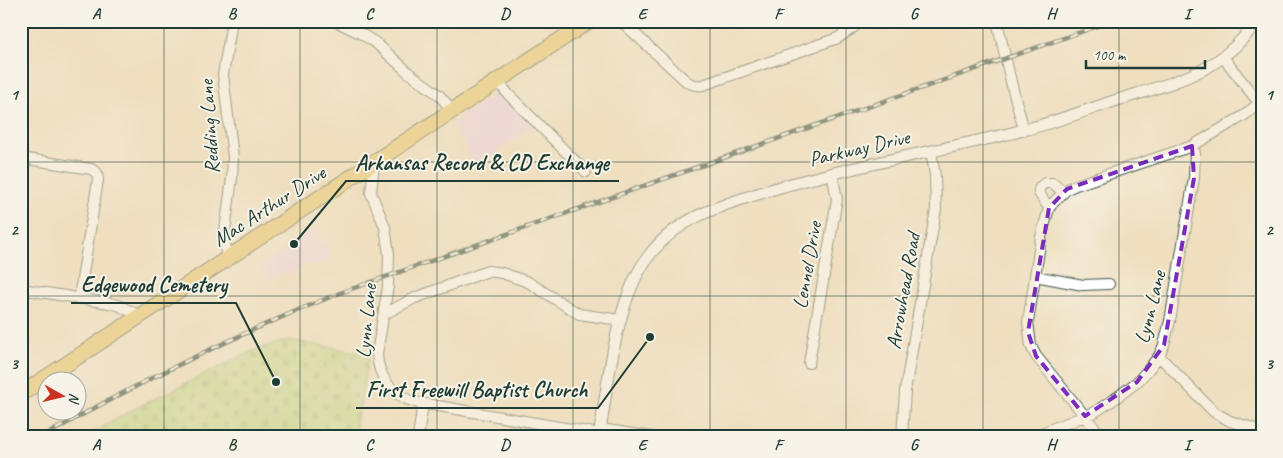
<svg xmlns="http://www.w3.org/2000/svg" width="1283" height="458" viewBox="0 0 1283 458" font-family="Caveat,sans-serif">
<defs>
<pattern id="cemetery-stones" width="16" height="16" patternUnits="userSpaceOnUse" patternTransform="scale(1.25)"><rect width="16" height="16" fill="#b7d47b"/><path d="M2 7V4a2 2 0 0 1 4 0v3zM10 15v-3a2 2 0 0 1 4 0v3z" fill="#9db76b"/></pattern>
</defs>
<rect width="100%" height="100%" fill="#f7f3e8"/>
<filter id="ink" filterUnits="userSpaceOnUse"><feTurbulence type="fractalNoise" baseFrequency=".02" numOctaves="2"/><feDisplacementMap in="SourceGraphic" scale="10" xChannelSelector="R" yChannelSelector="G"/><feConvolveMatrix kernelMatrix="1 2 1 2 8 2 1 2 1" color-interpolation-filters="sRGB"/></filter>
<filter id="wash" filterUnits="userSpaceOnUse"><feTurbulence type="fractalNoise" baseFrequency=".0096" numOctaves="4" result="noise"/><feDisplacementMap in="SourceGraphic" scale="20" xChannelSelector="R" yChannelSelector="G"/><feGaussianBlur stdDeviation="1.12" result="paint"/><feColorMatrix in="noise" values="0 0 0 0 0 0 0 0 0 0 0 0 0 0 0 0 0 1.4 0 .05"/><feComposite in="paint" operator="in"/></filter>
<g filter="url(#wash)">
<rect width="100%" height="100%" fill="#efdfbf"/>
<!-- built -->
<path fill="#ecd1ea" d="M497,92L532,126L476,168L452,123Z
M313,229L332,257L316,267L311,262L291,275L286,270L269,281L259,266Z"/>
<!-- cemetery -->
<path fill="url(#cemetery-stones)" stroke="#6b8858" d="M289,340L369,354L354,437H86L130,411L252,351Z"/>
</g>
<g filter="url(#ink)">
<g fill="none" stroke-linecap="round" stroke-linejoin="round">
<!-- minor casing -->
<g stroke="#3e5549" stroke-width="12">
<path id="minor" d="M335,21L360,33L376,43L409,73L439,95L452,110
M621,21L686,81C692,85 696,86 703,85L838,38L854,27L858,21
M997,21L1012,86L1024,130
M1223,57L1259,103H1262
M498,81L508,94L586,172
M21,158L91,169L97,173L98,180L79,298
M374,163L371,193L385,227L389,254L388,286L377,354C378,377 393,396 415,402L600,434
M1049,208L1039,193C1038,188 1041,186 1045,183H1053L1063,192
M226,260L225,231L232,178L233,157L223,75L232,21
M1035,276L1083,285L1109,284
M21,289L109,303L118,305L140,316
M384,314L415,298L488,271L502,273L528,282L579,314L620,320
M1159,356L1214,412L1230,421L1262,431
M809,363L837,199L832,173
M601,429L652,437
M1158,436L1159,437
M418,437L423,403
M902,437L905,391L936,209L935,175L931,151
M1031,437L1095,412L1116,398L1137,382L1148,370L1159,356L1164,345L1170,321L1194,178L1195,153L1192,146
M1102,437L1036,356L1031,346L1028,322L1041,237L1049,208L1053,203L1067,189L1076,185L1192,146L1245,115L1259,103"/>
</g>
<!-- tertiary casing -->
<g stroke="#3e5549" stroke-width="13">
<path id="tertiary" d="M599,437C609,380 615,298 651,253C681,215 726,204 770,190C854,165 940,151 1024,130C1055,122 1085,111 1114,101C1146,91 1182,82 1211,65C1229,54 1245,38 1257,21"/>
</g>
<!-- primary casing -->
<g stroke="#3e5549" stroke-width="17">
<path id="primary" d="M21,394L589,21"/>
</g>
<!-- minor -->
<use href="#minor" stroke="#fff" stroke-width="10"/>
<!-- tertiary -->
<use href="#tertiary" stroke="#fff" stroke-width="11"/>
<!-- primary -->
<use href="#primary" stroke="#e9c769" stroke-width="15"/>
<!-- rail casing -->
<g stroke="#1f3d34" stroke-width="4.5">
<path id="rail" d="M42,437C139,382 237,334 340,293L1112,21"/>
</g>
<!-- rail -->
<use href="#rail" stroke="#f7f3e8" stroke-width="2.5" stroke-dasharray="8" stroke-linecap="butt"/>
</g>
</g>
<!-- marked area -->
<path d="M0 0H1283V458H0ZM1192,146L1194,178L1164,345L1137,382L1085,416L1036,356L1028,332L1049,208L1067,189Z" fill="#efdfbf" fill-opacity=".55" fill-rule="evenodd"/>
<path fill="none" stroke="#7b2cbf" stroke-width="4" stroke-dasharray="10 6" stroke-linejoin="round" d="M1192,146L1194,178L1164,345L1137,382L1085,416L1036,356L1028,332L1049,208L1067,189Z"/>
<!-- grid -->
<path fill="none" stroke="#1f3d34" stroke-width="1" stroke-opacity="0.55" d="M164,21V437M300,21V437M437,21V437M573,21V437M710,21V437M846,21V437M983,21V437M1119,21V437M21,162H1262M21,296H1262"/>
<g text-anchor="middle" stroke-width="4" stroke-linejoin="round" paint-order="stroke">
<!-- street labels -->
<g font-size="21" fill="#1f3d34" stroke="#f7f3e8">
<text transform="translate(209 127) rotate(-94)" y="7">Redding Lane</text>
<text transform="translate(859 148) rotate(-13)" y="7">Parkway Drive</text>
<text transform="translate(269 206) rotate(-33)" y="7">Mac Arthur Drive</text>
<text transform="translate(807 265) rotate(-80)" y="7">Lennel Drive</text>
<text transform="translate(903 291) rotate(-80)" y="7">Arrowhead Road</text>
<text transform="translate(1150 307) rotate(-76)" y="7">Lynn Lane</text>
<text transform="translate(366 321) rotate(-85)" y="7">Lynn Lane</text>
</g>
</g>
<!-- callouts -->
<path fill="none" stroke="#1f3d34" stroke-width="2" d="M294 244L346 181H619M276 382L236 303H71M650 337L598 408H356"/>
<g fill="#1f3d34" stroke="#f7f3e8" stroke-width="2">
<circle cx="294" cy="244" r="5"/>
<circle cx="276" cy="382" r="5"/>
<circle cx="650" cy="337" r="5"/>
</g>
<g font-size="22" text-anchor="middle" font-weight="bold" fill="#1f3d34" stroke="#f7f3e8" stroke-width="4" stroke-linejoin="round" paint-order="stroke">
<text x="482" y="170">Arkansas Record &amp; CD Exchange</text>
<text x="154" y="292">Edgewood Cemetery</text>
<text x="477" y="397">First Freewill Baptist Church</text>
</g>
<!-- margin -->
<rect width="1283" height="458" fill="none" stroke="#f7f3e8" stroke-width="55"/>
<!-- north arrow -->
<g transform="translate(62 396) rotate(98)"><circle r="24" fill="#f7f3e8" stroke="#a1aaa0"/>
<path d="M0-4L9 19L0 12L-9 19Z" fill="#c8321e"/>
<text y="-8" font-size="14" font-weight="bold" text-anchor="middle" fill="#1f3d34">N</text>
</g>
<!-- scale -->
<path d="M1086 60v8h119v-8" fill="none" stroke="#1f3d34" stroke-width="2.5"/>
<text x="1093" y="60" font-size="15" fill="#1f3d34" stroke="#f7f3e8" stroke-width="4" paint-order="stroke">100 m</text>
<rect x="28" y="28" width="1228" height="402" fill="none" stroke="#1f3d34" stroke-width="2"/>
<g font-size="16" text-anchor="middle" font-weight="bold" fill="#1f3d34">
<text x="96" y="19">A</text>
<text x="232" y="19">B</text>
<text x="369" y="19">C</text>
<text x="505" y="19">D</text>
<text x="642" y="19">E</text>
<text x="778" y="19">F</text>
<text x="914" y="19">G</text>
<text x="1051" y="19">H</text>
<text x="1187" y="19">I</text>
<text x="14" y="100">1</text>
<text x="1269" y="100">1</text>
<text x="14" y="235">2</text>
<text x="1269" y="235">2</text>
<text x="14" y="369">3</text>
<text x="1269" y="369">3</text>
<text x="96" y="450">A</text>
<text x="232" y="450">B</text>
<text x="369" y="450">C</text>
<text x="505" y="450">D</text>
<text x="642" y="450">E</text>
<text x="778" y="450">F</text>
<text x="914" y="450">G</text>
<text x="1051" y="450">H</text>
<text x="1187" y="450">I</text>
</g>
</svg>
